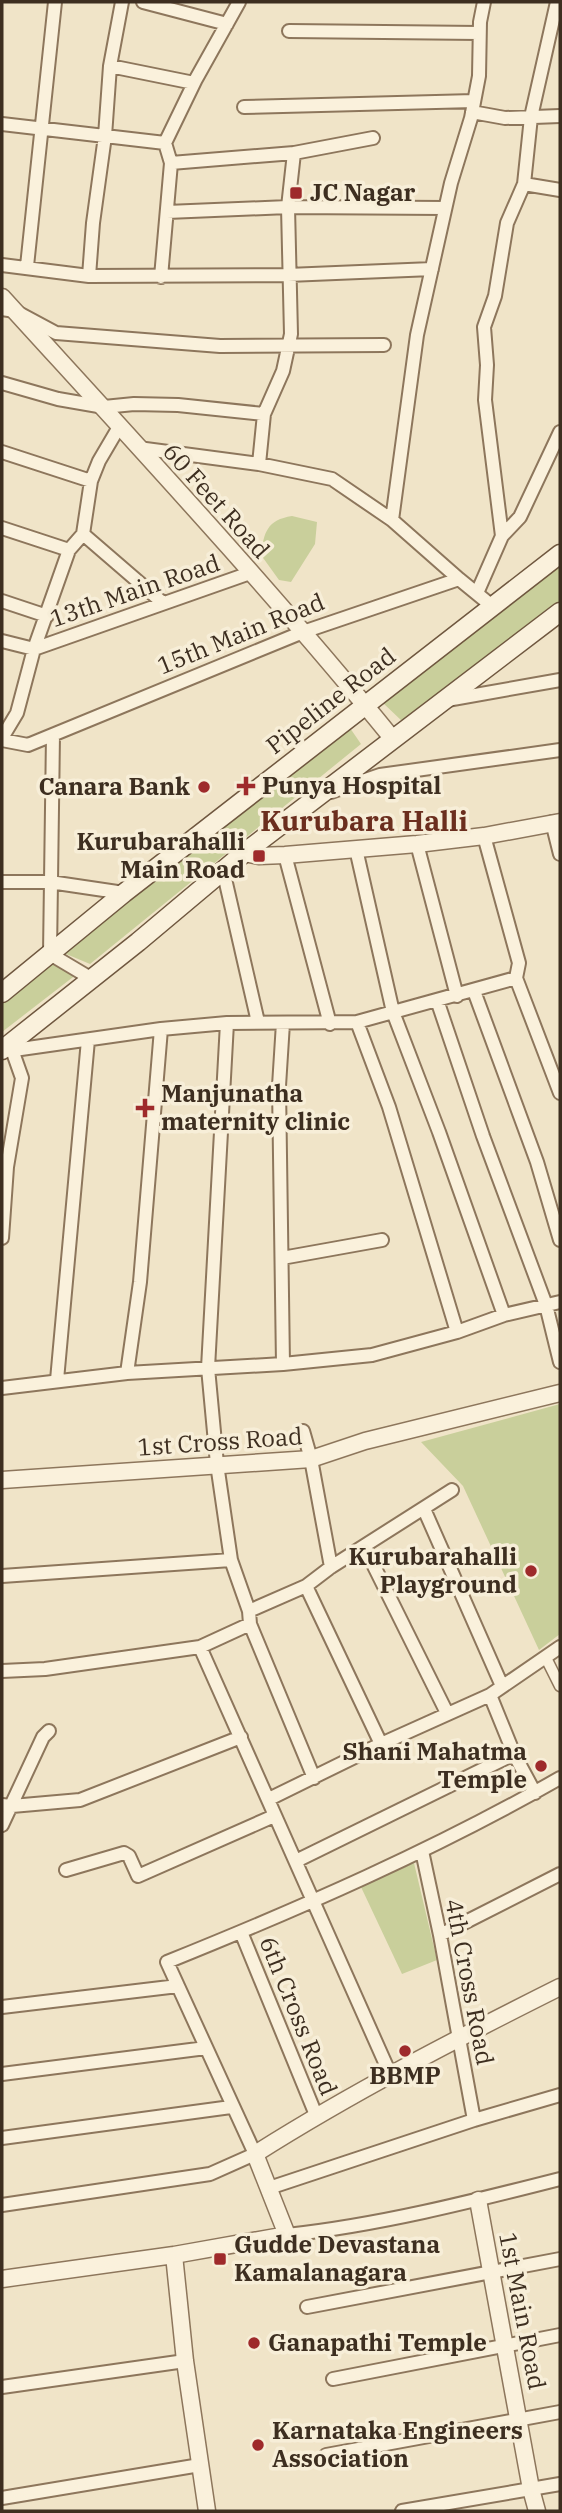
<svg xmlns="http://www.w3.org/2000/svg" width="562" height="2513" viewBox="0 0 562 2513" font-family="'IBM Plex Serif',serif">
<rect width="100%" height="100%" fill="#f0e4c8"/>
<!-- green -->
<path fill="#c9cf9b" d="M292,516L317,522L315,544L291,582L279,580L261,555C264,532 267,520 292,516Z
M560,566V603L403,722L382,702Z
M350,728L361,744L90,964L59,951Z
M50,959L77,974L2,1032V998Z
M560,1404V1634L539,1650L463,1486L421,1442Z
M414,1863L437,1960L402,1974L361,1887Z"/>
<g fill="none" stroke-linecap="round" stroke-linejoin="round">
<!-- pedestrian casing -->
<g stroke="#8d765c" stroke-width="13">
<path id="pedestrian" d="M546,1658L560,1686"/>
</g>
<!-- minor casing -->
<g stroke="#8d765c" stroke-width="16">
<path id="minor" d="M143,2L227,24
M289,31L479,33
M110,66L194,83
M244,107L474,101
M472,112L505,118L560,116
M2,124L165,143L171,163L294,153L288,207L291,334L283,371L264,414L259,464
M165,143L196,79L239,2
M294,153L373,138
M524,184L560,190
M167,212L288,207L445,208
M2,265L89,276L93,223L105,136L110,66L122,2
M27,266L55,2
M89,276L288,275L432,269
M161,277L171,163
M2,309L15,311L56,333L220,346L384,345
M2,383L58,399L104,407L134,404L178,405L264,414
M138,448L259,464L332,479L392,520L459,579
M2,452L91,481
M392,520L417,335L451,183L471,118L479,76L480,22L484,2
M2,528L69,550
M83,534L163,603
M502,536L485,400L487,365L484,327L495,296L507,223L524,184L531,117L557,2
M477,593L502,536L520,517L560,432
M2,601L47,616
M2,641L34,649
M34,649L250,573
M447,700L560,680
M53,735L50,954L92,979
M2,738L17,713L34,649L69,550L83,534L91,481L99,461L119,427
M2,740L28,745L303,632L459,579L492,606
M331,792L380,775L560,750
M552,822L560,854
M484,836L519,963L516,978L560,1093
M417,844L457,996
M356,849L393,1012L439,1132L504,1315
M285,855L330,1024
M223,870L258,1022
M2,882H50L124,893
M474,991L537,1162L560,1240
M437,1000L483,1136L546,1305L560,1362
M357,1022L389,1107L457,1332
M227,1023L208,1368L217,1464L231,1560L249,1611
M283,1023L279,1086L283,1364
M14,1050L161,1029L227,1023L357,1022L516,978
M2,1238L7,1167L22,1078L10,1044
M282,1258L382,1240
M127,1373L140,1282L161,1029
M57,1380L88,1040
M2,1388L127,1373L283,1364L372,1355L457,1332L504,1315L560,1302
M303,1431L311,1459L331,1567
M424,1509L502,1686
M364,1546L447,1713
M2,1576L231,1560
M306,1586L381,1744
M250,1624L314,1778
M200,1647L250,1624L249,1611L306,1586L331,1567L452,1490
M2,1671L45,1669L200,1647C265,1790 326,1933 391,2076
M490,1695L514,1754L535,1793
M269,1799L381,1744L490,1695L560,1647
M2,1805L12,1806L80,1800L241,1737
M2,1825L43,1737L49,1731
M422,1851L440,1935L474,2120
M296,1861L514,1754
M66,1870L124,1853L129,1856L138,1876L274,1816
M241,1932L316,2115
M440,1935L560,1874
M2,2007L178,1986
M2,2074L206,2048
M2,2138L231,2107
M269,2188L474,2120L560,2095
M2,2205L210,2174L255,2154L167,1962C301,1908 434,1850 560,1778
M287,2235C379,2225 470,2202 560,2179
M307,2307L560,2259
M333,2379L560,2335
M2,2387L185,2361
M326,2455L560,2412
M2,2498L200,2465
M402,2511L560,2484"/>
</g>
<!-- tertiary casing -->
<g stroke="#8d765c" stroke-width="19">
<path id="tertiary" d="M2,297C134,442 268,586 392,738
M244,853L259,856L285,855L417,844L484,836L560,822
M2,1480L311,1459L365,1441L560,1393
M478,2200L531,2489L537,2511
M174,2255L185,2361L207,2511
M2,2279L174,2255L287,2235L255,2154C353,2092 456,2039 560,1987"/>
</g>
<!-- secondary casing -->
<g stroke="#6f573f" stroke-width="21">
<path id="secondary" d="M2,993L124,893L560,554
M2,1050L138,942L244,853L560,612"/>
</g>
<!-- pedestrian -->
<use href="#pedestrian" stroke="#faf1dc" stroke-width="10"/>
<!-- minor -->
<use href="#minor" stroke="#faf1dc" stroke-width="12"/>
<!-- tertiary -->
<use href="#tertiary" stroke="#faf1dc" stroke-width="16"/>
<!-- secondary -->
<use href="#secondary" stroke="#faf1dc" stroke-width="18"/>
</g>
<!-- markers -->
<g fill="#9e2a2b" stroke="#f7eed8" stroke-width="2.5">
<rect x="289" y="186" width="14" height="14" rx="3.5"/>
<path d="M242.5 775.5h7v7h7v7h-7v7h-7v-7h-7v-7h7z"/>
<circle cx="204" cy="787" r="7"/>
<rect x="252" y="849" width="14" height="14" rx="3.5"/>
<path d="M141.5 1097.5h7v7h7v7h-7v7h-7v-7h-7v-7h7z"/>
<circle cx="531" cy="1571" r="7"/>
<circle cx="541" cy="1766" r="7"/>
<circle cx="405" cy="2051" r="7"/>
<rect x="213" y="2252" width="14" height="14" rx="3.5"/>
<circle cx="254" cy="2343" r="7"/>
<circle cx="258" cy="2445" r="7"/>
</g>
<g text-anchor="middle" stroke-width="7" stroke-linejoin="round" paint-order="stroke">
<!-- poi labels -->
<g font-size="24" font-weight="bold" fill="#3d2e20" stroke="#f7eed8" text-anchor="start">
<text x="310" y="201">JC Nagar</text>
<text x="262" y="794">Punya Hospital</text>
<text x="190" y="795" text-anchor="end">Canara Bank</text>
<text x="245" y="850" text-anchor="end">Kurubarahalli<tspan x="245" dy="28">Main Road</tspan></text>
<text x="161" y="1102">Manjunatha<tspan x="161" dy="28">maternity clinic</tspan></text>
<text x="517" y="1565" text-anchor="end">Kurubarahalli<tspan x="517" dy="28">Playground</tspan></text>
<text x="527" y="1760" text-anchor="end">Shani Mahatma<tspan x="527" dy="28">Temple</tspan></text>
<text x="405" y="2084" text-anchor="middle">BBMP</text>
<text x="234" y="2253">Gudde Devastana<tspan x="234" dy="28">Kamalanagara</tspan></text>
<text x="268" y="2351">Ganapathi Temple</text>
<text x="272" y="2439">Karnataka Engineers<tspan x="272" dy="28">Association</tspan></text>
</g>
<!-- street labels -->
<g font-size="24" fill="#3d2e20" stroke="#f7eed8">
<text transform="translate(216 501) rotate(48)" y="8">60 Feet Road</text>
<text transform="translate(135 591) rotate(-19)" y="8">13th Main Road</text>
<text transform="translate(241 634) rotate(-22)" y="8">15th Main Road</text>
<text transform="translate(331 701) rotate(-38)" y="8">Pipeline Road</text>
<text transform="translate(220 1442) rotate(-4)" y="8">1st Cross Road</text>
<text transform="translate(469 1982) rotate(79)" y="8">4th Cross Road</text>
<text transform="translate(298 2016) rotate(68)" y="8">6th Cross Road</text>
<text transform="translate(522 2311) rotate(79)" y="8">1st Main Road</text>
</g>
<!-- quarter labels -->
<g font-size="28" font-weight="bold" fill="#6b2e1e" stroke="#f7eed8">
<text x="364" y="831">Kurubara Halli</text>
</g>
</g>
<!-- border -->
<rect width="562" height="2513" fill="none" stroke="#3d2e20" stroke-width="7"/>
</svg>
